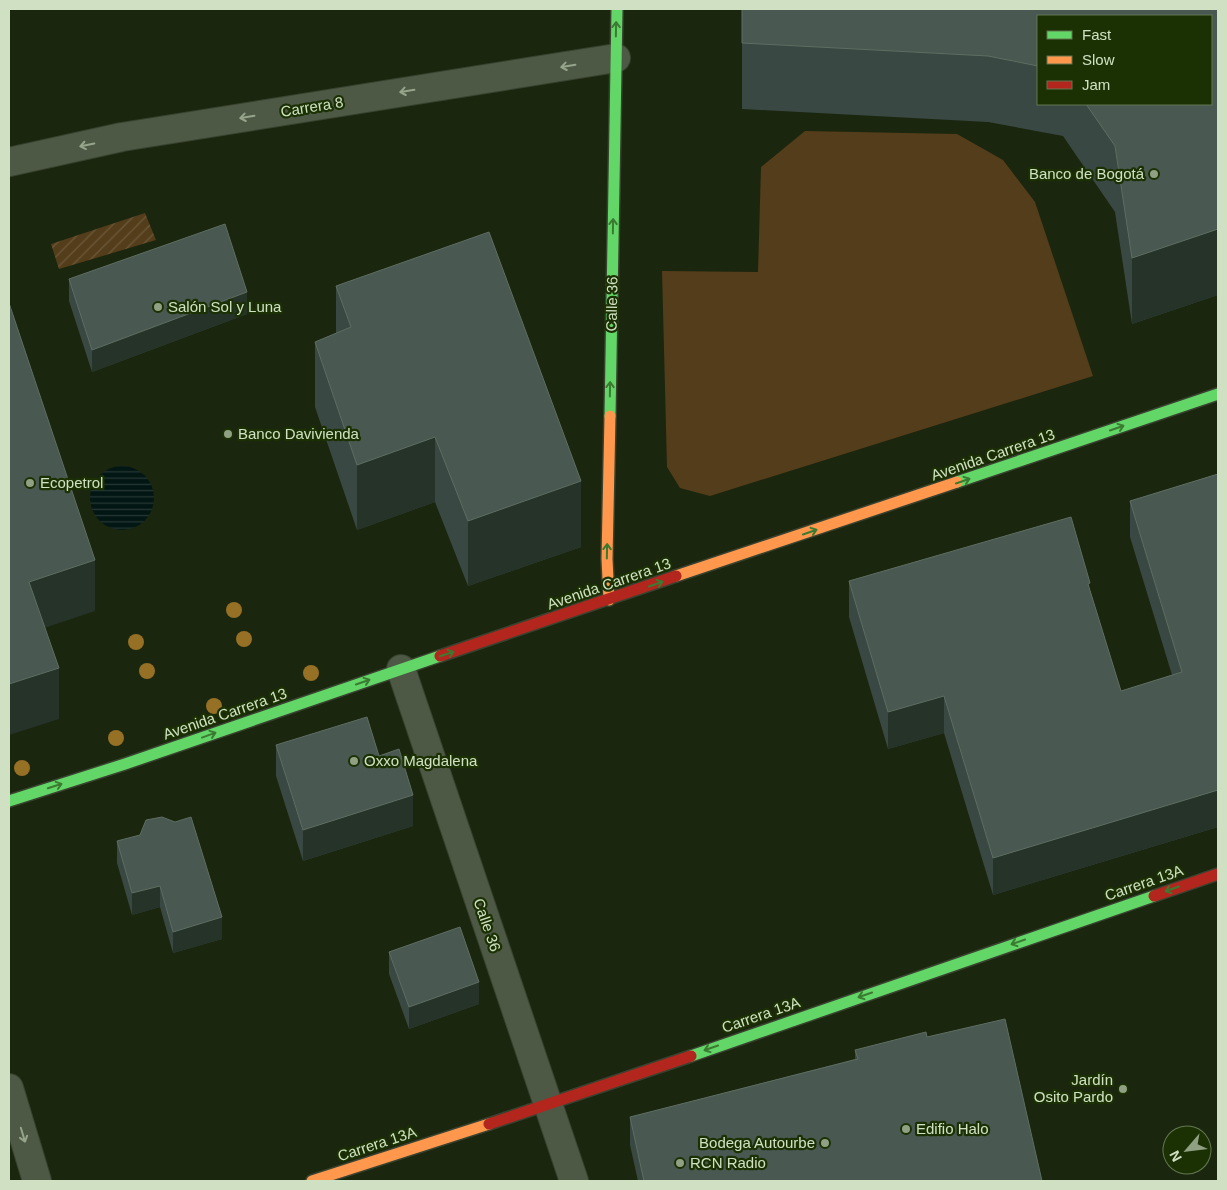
<svg xmlns="http://www.w3.org/2000/svg" width="1227" height="1190" viewBox="0 0 1227 1190" font-family="Helvetica,sans-serif">
<defs>
<pattern id="garden-furrows" width="10" height="10" patternUnits="userSpaceOnUse" patternTransform="scale(1.25)"><rect width="10" height="10" fill="#543d1a"/><path d="M-1 1l2-2M0 10L10 0M9 11l2-2" fill="none" stroke="#6c593a"/></pattern>
<pattern id="water-rules" width="6" height="5" patternUnits="userSpaceOnUse" patternTransform="scale(1.25)"><rect width="6" height="5" fill="#021613"/><path d="M0 2.5h6" fill="none" stroke="#263834"/></pattern>
</defs>
<rect width="100%" height="100%" fill="#1b260e"/>
<!-- green -->
<path fill="#543d1a" d="M805,131L957,134L1003,160L1035,202L1093,376L710,496L680,488L667,467L662,271L758,272L761,167Z"/>
<!-- garden -->
<path fill="url(#garden-furrows)" d="M145,213L156,240L59,269L51,244Z"/>
<!-- water -->
<path fill="url(#water-rules)" d="M90 498a32 32 0 1 1 64 0a32 32 0 1 1-64 0Z"/>
<g fill="none" stroke-linecap="round" stroke-linejoin="round">
<!-- street casing -->
<g stroke="#38422f" stroke-width="30">
<path id="street" d="M9,162L122,137L616,58
M401,669L574,1181
M9,1088L37,1181"/>
</g>
<!-- fast casing -->
<g stroke="#38422f" stroke-width="14">
<path id="fast" d="M610,416L617,9
M957,482L1218,394
M9,801L125,764L440,656
M691,1056L1154,896"/>
</g>
<!-- slow casing -->
<g stroke="#38422f" stroke-width="14">
<path id="slow" d="M676,576L957,482
M609,600L607,559L610,416
M312,1181L489,1124"/>
</g>
<!-- jam casing -->
<g stroke="#38422f" stroke-width="14">
<path id="jam" d="M440,656L676,576
M1154,896L1218,874
M489,1124L691,1056"/>
</g>
<!-- street -->
<use href="#street" stroke="#4e5945" stroke-width="28"/>
<!-- fast -->
<use href="#fast" stroke="#63d668" stroke-width="11"/>
<!-- slow -->
<use href="#slow" stroke="#ff974d" stroke-width="11"/>
<!-- jam -->
<use href="#jam" stroke="#b3261e" stroke-width="11"/>
</g>
<!-- trees -->
<g fill="#967025">
<circle cx="234" cy="610" r="8"/>
<circle cx="244" cy="639" r="8"/>
<circle cx="136" cy="642" r="8"/>
<circle cx="147" cy="671" r="8"/>
<circle cx="311" cy="673" r="8"/>
<circle cx="214" cy="706" r="8"/>
<circle cx="116" cy="738" r="8"/>
<circle cx="22" cy="768" r="8"/>
</g>
<!-- wall -->
<path fill="#394843" fill-rule="evenodd" d="M742,9H1218V295L1132,324L1115,212L1063,136L988,122L742,109ZM1038,16H1211V104H1038Z
M69,279L247,314L92,372L69,301Z
M336,286L581,547L468,586L435,502L357,530L315,407V342L336,333Z
M1218,474V827L993,895L944,733L888,749L849,617V581L1090,591L1121,691L1172,675L1130,537V501Z
M276,745L379,756L413,826L303,861L276,776Z
M117,841L222,939L173,953L160,907L132,915L117,863Z
M389,952L479,1004L409,1029L389,974Z
M927,1037L1042,1181H638L630,1145V1117L855,1059V1050Z"/>
<!-- shaded-wall -->
<path fill="#263328" d="M1218,229V295L1132,324V258Z
M247,292V314L92,372V350Z
M435,437V502L357,530V465Z
M581,481V547L468,586V521Z
M95,560V611L29,633V582Z
M59,668V719L9,735V684Z
M944,696V733L888,749V712Z
M1218,790V827L993,895V858Z
M413,795V826L303,861V830Z
M160,886V907L132,915V893Z
M222,917V939L173,953V932Z
M479,982V1004L409,1029V1007Z"/>
<!-- building -->
<path fill="#495850" stroke="#5e6e62" d="M742,9H1218V229L1132,258L1115,146L1086,104H1211V16H1038V66L988,56L742,43Z
M225,224L247,292L92,350L69,279Z
M489,232L581,481L468,521L435,437L357,465L315,342L351,327L336,286Z
M9,303L95,560L29,582L59,668L9,684Z
M1218,474V790L993,858L944,696L888,712L849,581L1071,517L1090,583L1088,584L1121,691L1182,672L1130,501Z
M367,717L379,756L399,749L413,795L303,830L276,745Z
M162,817L175,822L191,817L222,917L173,932L160,886L132,893L117,841L140,835L146,820Z
M460,927L479,982L409,1007L389,952Z
M1005,1019L1042,1181H644L630,1117L858,1059L855,1050L926,1032L927,1037Z"/>
<!-- one-way arrows -->
<defs><path id="oneway-shaft" d="M-6 0H5M1.5-3L5.5 0L1.5 3" fill="none" stroke-width="1.6" stroke-linecap="round" stroke-linejoin="round" transform="scale(1.25)"/></defs>
<g stroke="#3b7b31">
<use href="#oneway-shaft" transform="translate(616 29) rotate(-89)"/>
<use href="#oneway-shaft" transform="translate(613 226) rotate(-89)"/>
<use href="#oneway-shaft" transform="translate(610 389) rotate(-89)"/>
<use href="#oneway-shaft" transform="translate(1117 428) rotate(-19)"/>
<use href="#oneway-shaft" transform="translate(963 481) rotate(-19)"/>
<use href="#oneway-shaft" transform="translate(810 532) rotate(-19)"/>
<use href="#oneway-shaft" transform="translate(607 551) rotate(-89)"/>
<use href="#oneway-shaft" transform="translate(656 584) rotate(-19)"/>
<use href="#oneway-shaft" transform="translate(447 654) rotate(-18)"/>
<use href="#oneway-shaft" transform="translate(363 682) rotate(-19)"/>
<use href="#oneway-shaft" transform="translate(209 735) rotate(-20)"/>
<use href="#oneway-shaft" transform="translate(55 786) rotate(-18)"/>
<use href="#oneway-shaft" transform="translate(1172 889) rotate(161)"/>
<use href="#oneway-shaft" transform="translate(1018 942) rotate(161)"/>
<use href="#oneway-shaft" transform="translate(865 995) rotate(161)"/>
<use href="#oneway-shaft" transform="translate(711 1048) rotate(161)"/>
</g>
<g stroke="#95a48a">
<use href="#oneway-shaft" transform="translate(568 66) rotate(171)"/>
<use href="#oneway-shaft" transform="translate(407 91) rotate(171)"/>
<use href="#oneway-shaft" transform="translate(247 117) rotate(171)"/>
<use href="#oneway-shaft" transform="translate(87 145) rotate(168)"/>
<use href="#oneway-shaft" transform="translate(23 1135) rotate(73)"/>
</g>
<!-- markers -->
<g fill="#90a083" stroke="#1b3104" stroke-width="2">
<circle cx="1154" cy="174" r="5"/>
<circle cx="158" cy="307" r="5"/>
<circle cx="228" cy="434" r="5"/>
<circle cx="30" cy="483" r="5"/>
<circle cx="354" cy="761" r="5"/>
<circle cx="1123" cy="1089" r="5"/>
<circle cx="906" cy="1129" r="5"/>
<circle cx="825" cy="1143" r="5"/>
<circle cx="680" cy="1163" r="5"/>
</g>
<g text-anchor="middle" stroke-width="4.5" stroke-linejoin="round" paint-order="stroke">
<!-- street labels -->
<g font-size="15" fill="#cfe1c2" stroke="#1b3104">
<text transform="translate(312 107) rotate(-9)" y="5">Carrera 8</text>
<text transform="translate(612 304) rotate(-89)" y="5">Calle 36</text>
<text transform="translate(993 455) rotate(-19)" y="5">Avenida Carrera 13</text>
<text transform="translate(609 584) rotate(-19)" y="5">Avenida Carrera 13</text>
<text transform="translate(225 714) rotate(-19)" y="5">Avenida Carrera 13</text>
<text transform="translate(1144 883) rotate(-19)" y="5">Carrera 13A</text>
<text transform="translate(487 925) rotate(71)" y="5">Calle 36</text>
<text transform="translate(761 1015) rotate(-19)" y="5">Carrera 13A</text>
<text transform="translate(377 1144) rotate(-18)" y="5">Carrera 13A</text>
</g>
<!-- poi labels -->
<g font-size="15" fill="#cfe1c2" stroke="#1b3104" text-anchor="start">
<text x="1144" y="179" text-anchor="end">Banco de Bogotá</text>
<text x="168" y="312">Salón Sol y Luna</text>
<text x="238" y="439">Banco Davivienda</text>
<text x="40" y="488">Ecopetrol</text>
<text x="364" y="766">Oxxo Magdalena</text>
<text x="1113" y="1085" text-anchor="end">Jardín<tspan x="1113" dy="17">Osito Pardo</tspan></text>
<text x="916" y="1134">Edifio Halo</text>
<text x="815" y="1148" text-anchor="end">Bodega Autourbe</text>
<text x="690" y="1168">RCN Radio</text>
</g>
</g>
<!-- border -->
<rect width="1227" height="1190" fill="none" stroke="#cfe1c2" stroke-width="20"/>
<!-- legend -->
<rect x="1037" y="15" width="175" height="90" fill="#1b3104" stroke="#637750"/>
<rect x="1047" y="31" width="25" height="8" fill="#63d668" stroke="#637750"/>
<text x="1082" y="40" font-size="15" fill="#cfe1c2">Fast</text>
<rect x="1047" y="56" width="25" height="8" fill="#ff974d" stroke="#637750"/>
<text x="1082" y="65" font-size="15" fill="#cfe1c2">Slow</text>
<rect x="1047" y="81" width="25" height="8" fill="#b3261e" stroke="#637750"/>
<text x="1082" y="90" font-size="15" fill="#cfe1c2">Jam</text>
<!-- north arrow -->
<g transform="translate(1187 1150) rotate(242)"><circle r="24" fill="#1b3104" stroke="#637750"/>
<path d="M0-4L9 19L0 12L-9 19Z" fill="#90a083"/>
<text y="-8" font-size="14" font-weight="bold" text-anchor="middle" fill="#cfe1c2">N</text>
</g>
</svg>
